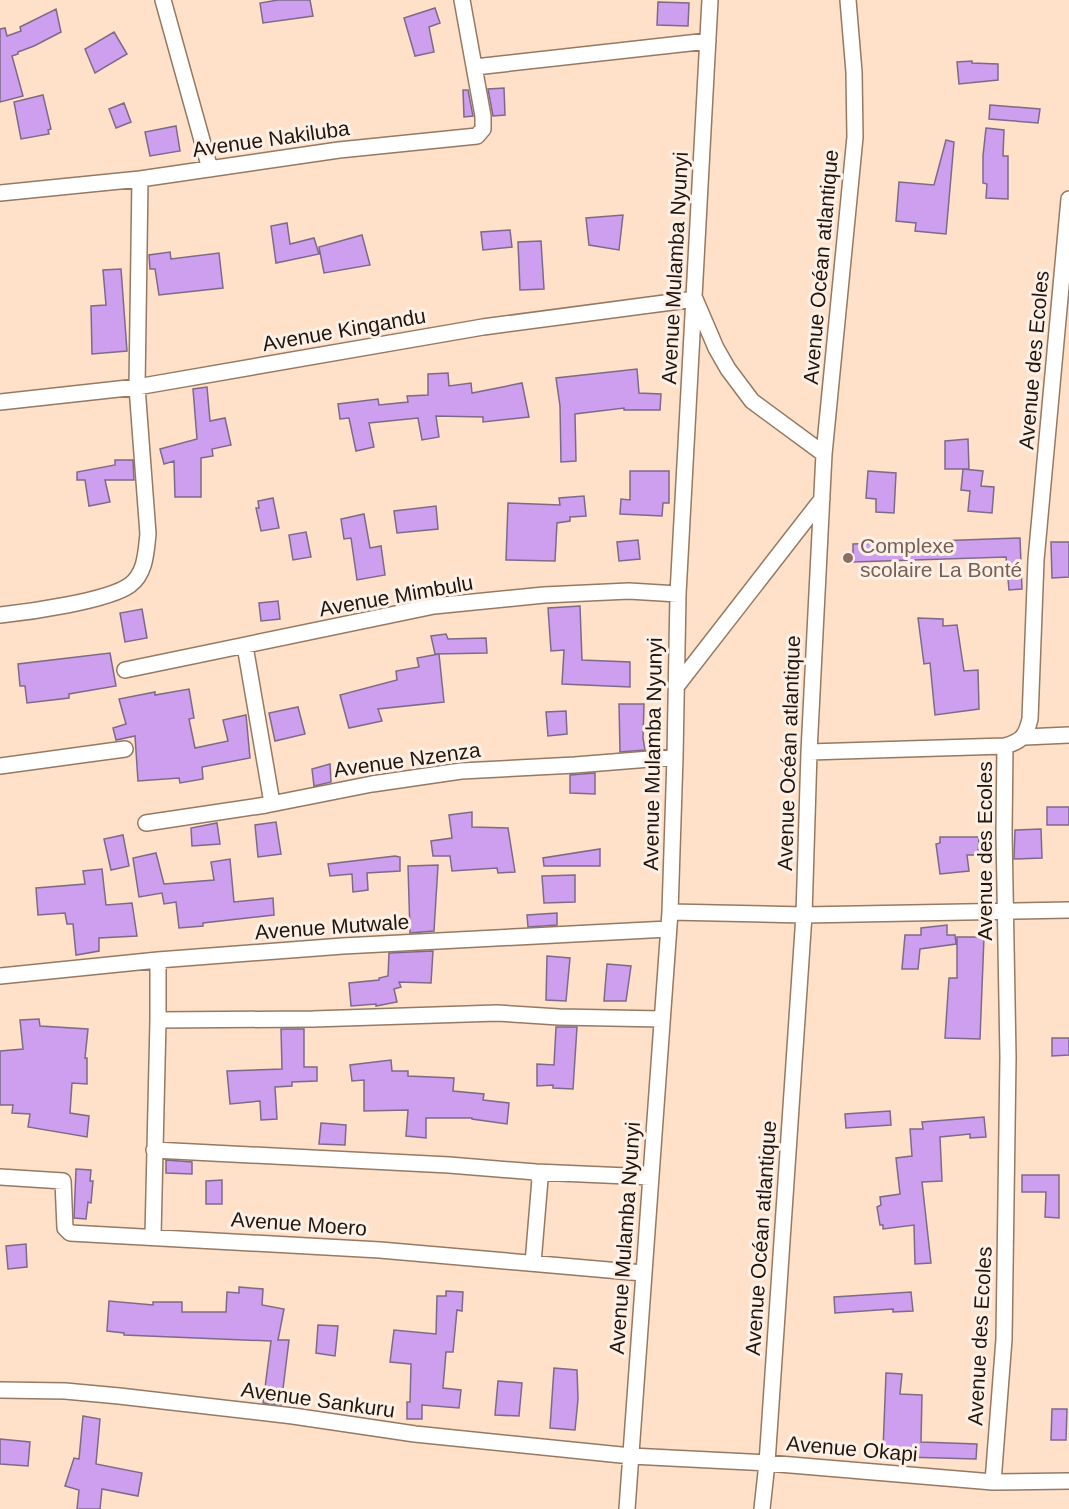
<svg xmlns="http://www.w3.org/2000/svg" width="1069" height="1509" viewBox="0 0 1069 1509" font-family="Helvetica,sans-serif">
<rect width="100%" height="100%" fill="#ffe0c8"/>
<!-- building -->
<path fill="#ce9eef" stroke="#7c6b88" stroke-width="1.5" d="M278,0H310L313,16L263,23L260,3Z
M658,2L689,3L688,26L657,25Z
M435,8L440,23L429,27L434,52L415,56L404,18Z
M56,9L61,32L34,46L18,52V54L12,56L23,96L0,102V29L5,28L7,36L21,31L20,27Z
M114,32L127,54L95,73L85,49Z
M972,61V63L998,64V80L959,84L957,62Z
M504,88L505,115L493,116L488,89Z
M463,90H468L473,116L464,117Z
M43,95L51,129L48,130L49,134L21,139L14,102Z
M124,103L131,122L116,128L109,109Z
M990,105L1040,109L1038,123L989,119Z
M176,126L180,151L150,156L145,132Z
M986,128L1004,130L1003,156H1008V199L986,198L987,184L983,183V156Z
M946,140L954,142L946,234L915,231L916,223L896,221L899,182L934,185Z
M623,215L619,250L589,245L586,218Z
M287,223L290,244L314,238L319,254L276,263L271,226Z
M510,230L512,247L483,250L481,232Z
M362,235L370,265L324,273L319,247Z
M541,241L544,289L520,290L518,242Z
M170,252L171,259L219,253L223,288L159,295L155,269H150L149,255Z
M121,269L127,351L92,354L91,306L106,305L103,270Z
M637,369L639,393L661,394L660,410H624V408L575,414L576,461L561,462L560,406L556,378Z
M448,373L449,386L471,383L472,393L522,383L529,417L483,422V417L436,416L439,437L422,440L418,418L369,423L374,447L356,451L349,418L340,419L338,404L378,399L379,405L408,402L407,396L428,395V374Z
M207,387L210,421L225,418L231,445L212,449L213,456L201,458V497H175L174,461L164,464L160,449L197,439L193,389Z
M968,439L969,469H945V441Z
M115,460H133L134,480H105L110,502L89,506L85,480H77V472L115,465Z
M963,469L983,471L981,486L994,487L992,513L968,511L970,491L961,490Z
M630,471H669V503H663L662,516L620,514L621,499L630,500Z
M868,471L896,473L894,513L876,512V499L866,498Z
M584,496L586,516L570,517V521L557,523L555,561L506,560L508,503L560,505L559,498Z
M273,498L279,528L261,531L256,508H259L258,501Z
M436,506L438,529L397,533L394,511Z
M364,514L370,548L381,546L385,575L357,580L351,538L344,539L341,519Z
M306,532L311,557L293,560L289,535Z
M1020,538L1022,589L1009,590L1006,557L853,562V544Z
M638,540L640,559L619,561L617,542Z
M1051,542H1069V577L1052,578Z
M278,601L280,619L261,621L259,603Z
M580,606L582,660L630,662V687L562,684L564,650L551,651L548,608Z
M142,609L147,638L125,642L120,613Z
M918,618L943,619V626L957,625L964,671L978,670L979,709L935,715L930,663L924,664Z
M446,634L448,639L486,638L487,653L435,654L431,636Z
M110,653L116,686L69,694V698L27,703L25,686H20L18,664Z
M439,654L444,702L378,709L382,721L349,728L340,695L397,680L396,671L419,667L417,658Z
M189,689L194,718L189,719L195,748L228,741L223,720L246,715L250,758L202,767L203,779L180,783L179,778L138,781L135,736L116,740L113,728L126,724L119,699L155,692V695Z
M619,704H644L643,738L645,750L620,752Z
M298,707L305,734L275,741L269,713Z
M566,711L567,734L548,736L546,712Z
M330,764L331,782L314,786L312,769Z
M595,773V794L570,793V775Z
M1047,807H1069V825H1047Z
M472,812V827L508,828L515,872L498,873L497,868L452,871L450,856H433L431,841L452,838L449,815Z
M276,822L281,854L258,857L255,825Z
M217,823L220,844L192,846L191,828Z
M1041,829L1042,858L1014,859L1015,830Z
M123,835L129,866L111,870L104,839Z
M940,837H979L978,855H967L969,871L940,874L936,844L940,843Z
M600,849V866H544L543,858Z
M156,853L164,884L214,880L211,862L230,859L234,902L273,898L274,915L203,923V926L179,928L176,902L164,904L162,893L139,897L133,858Z
M395,856L400,857V871L367,873L368,890L353,892L352,874L330,876L328,864Z
M438,865L434,931L410,933L408,866Z
M102,869L106,905L132,903L137,936L99,938V951L76,955L73,924H67L65,913L38,915L36,888L85,884L83,871Z
M575,875V902L544,903L542,876Z
M557,913V925L528,927L527,915Z
M947,925V935H955L956,944L920,949L918,969H902L905,935H921V928Z
M957,937H984L980,1039L945,1038L949,978H957Z
M433,951L431,983L399,982L401,987L394,989L397,1002L376,1006V1004L351,1006L349,983L379,980V978L388,976L389,953Z
M547,956L570,958L566,1001L546,1000Z
M607,964L631,966L626,1001H604Z
M39,1019L40,1026L88,1029L85,1058H87V1084L72,1083L70,1113L89,1116L87,1137L28,1127L30,1114L12,1113L13,1105H0V1051L23,1049L20,1020Z
M556,1027H577L573,1089L553,1088V1085L537,1086V1064L554,1065Z
M281,1029H304V1067H317V1081L292,1082V1086L275,1087L277,1119L261,1120L260,1101L230,1104L227,1071L282,1069Z
M1052,1038H1069V1055L1052,1056Z
M391,1060L392,1071H408V1076L454,1078L453,1091L484,1094L483,1100L509,1103L507,1124L472,1119V1118H426V1138L406,1136L408,1110L364,1111V1080L352,1081L350,1065Z
M890,1111L891,1125L846,1128L845,1114Z
M984,1117L986,1137L970,1138V1134L940,1137L942,1181L922,1182L931,1263L915,1264L914,1225L883,1229V1225H880L877,1207L881,1205L880,1197L900,1194L896,1158L912,1156L910,1129H923L922,1122Z
M321,1123L346,1125L345,1145L319,1144Z
M166,1160L192,1162V1174L166,1173Z
M76,1169L91,1170L90,1181H93L91,1203L88,1202L86,1219L74,1218Z
M1022,1175H1059V1218L1045,1217L1046,1192H1022Z
M222,1180V1204H206V1181Z
M26,1244L27,1267L8,1269L6,1246Z
M239,1287L263,1289L262,1305L284,1309L278,1340H289L281,1405L263,1403L271,1341L124,1335V1333L107,1331L109,1301L153,1305V1302H182V1312H226L227,1292L239,1293Z
M446,1291L463,1292L462,1311L457,1310L453,1352H446L443,1388L461,1390L459,1408L422,1405V1419H407V1402H410L411,1364L390,1362L394,1330L436,1334L437,1296H446Z
M911,1292L913,1311L893,1312V1309L835,1313L834,1297Z
M318,1325L338,1326L335,1356L316,1353Z
M554,1368L577,1370L578,1399L575,1430L550,1428Z
M886,1373L902,1374L900,1394L922,1395L921,1442L977,1444L976,1459L904,1457V1450H883Z
M498,1381L522,1383L519,1416L495,1415Z
M1052,1409H1067L1066,1440H1051Z
M83,1416L100,1419L96,1464L142,1473L138,1496L102,1489L100,1509H77L79,1490L65,1486L74,1458L79,1459Z
M0,1439L30,1442L28,1466L0,1464Z"/>
<g fill="none" stroke-linecap="round" stroke-linejoin="round">
<!-- minor casing -->
<g stroke="#957963" stroke-width="18">
<path id="minor" d="M163,0L210,169
M475,67L708,41
M0,193L140,179L339,150L477,136L483,129V116L462,0
M0,402L137,387L483,327L695,299L716,348L728,369L752,401L824,454
M0,615C29,612 108,601 130,585C146,573 146,551 148,534L137,387L140,179
M245,646L272,803
M125,670L434,606L544,595L629,591L678,594
M676,687L822,499
M1025,737L1069,735
M809,752L1005,746
M0,766L125,749
M146,823L266,805L372,784L461,771L575,765L675,757
M670,912L804,915L1069,910
M0,976L158,960L343,946L668,929
M158,1020L313,1019L497,1013L559,1017L662,1019
M154,1150L449,1165L536,1172L650,1177
M0,1177L63,1181L65,1228L70,1233L380,1250L643,1273
M153,1236L158,1020V960
M533,1263L540,1179L536,1172
M0,1390L65,1391L119,1396L293,1416L415,1434L631,1456L767,1463L993,1482L1069,1481
M993,1482L1004,1339L1008,1057L1004,832L1005,746C1022,741 1026,736 1030,719L1036,560L1069,199
M627,1509L670,912L675,757L678,594L710,0
M762,1509L767,1463L804,915L809,752L824,454L855,137L854,72L848,0"/>
</g>
<!-- minor -->
<use href="#minor" stroke="#fff" stroke-width="15"/>
</g>
<!-- markers -->
<circle fill="#8d6e63" stroke="#fdf1e7" stroke-width="2" cx="848" cy="558" r="6"/>
<g text-anchor="middle" stroke-width="6" stroke-linejoin="round" paint-order="stroke">
<!-- street labels -->
<g font-size="21" fill="#21160e" stroke="#fdf1e7">
<text transform="translate(271 139) rotate(-8)" y="7">Avenue Nakiluba</text>
<text transform="translate(821 267) rotate(-85)" y="7">Avenue Océan atlantique</text>
<text transform="translate(675 268) rotate(-87)" y="7">Avenue Mulamba Nyunyi</text>
<text transform="translate(344 330) rotate(-10)" y="7">Avenue Kingandu</text>
<text transform="translate(1034 360) rotate(-85)" y="7">Avenue des Ecoles</text>
<text transform="translate(396 596) rotate(-10)" y="7">Avenue Mimbulu</text>
<text transform="translate(789 753) rotate(-88)" y="7">Avenue Océan atlantique</text>
<text transform="translate(653 754) rotate(-89)" y="7">Avenue Mulamba Nyunyi</text>
<text transform="translate(407 760) rotate(-8)" y="7">Avenue Nzenza</text>
<text transform="translate(985 851) rotate(-90)" y="7">Avenue des Ecoles</text>
<text transform="translate(332 927) rotate(-4)" y="7">Avenue Mutwale</text>
<text transform="translate(299 1224) rotate(4)" y="7">Avenue Moero</text>
<text transform="translate(625 1238) rotate(-86)" y="7">Avenue Mulamba Nyunyi</text>
<text transform="translate(761 1238) rotate(-86)" y="7">Avenue Océan atlantique</text>
<text transform="translate(980 1336) rotate(-87)" y="7">Avenue des Ecoles</text>
<text transform="translate(318 1400) rotate(8)" y="7">Avenue Sankuru</text>
<text transform="translate(852 1449) rotate(5)" y="7">Avenue Okapi</text>
</g>
<!-- education labels -->
<g font-size="21" fill="#785e54" stroke="#fdf1e7" text-anchor="start">
<text x="860" y="553">Complexe<tspan x="860" dy="24">scolaire La Bonté</tspan></text>
</g>
</g>
</svg>
